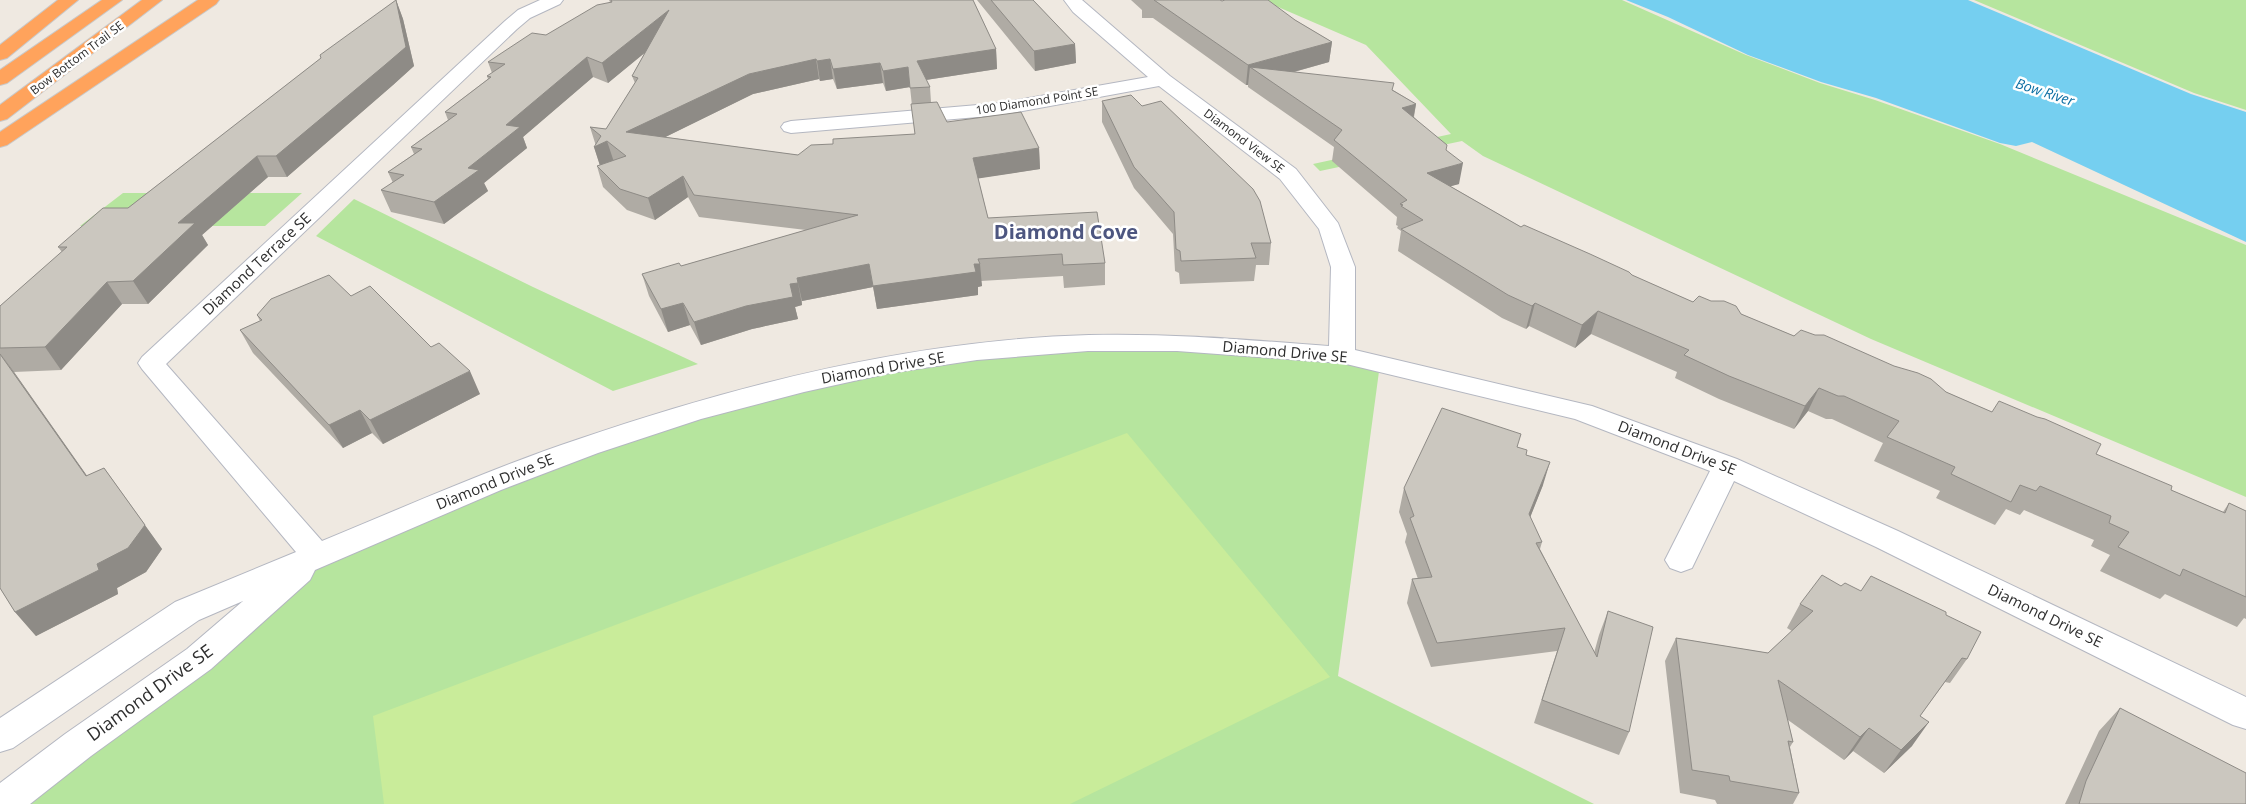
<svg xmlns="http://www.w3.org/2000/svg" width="2246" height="804" viewBox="0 0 2246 804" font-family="'Open Sans',sans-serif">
<rect width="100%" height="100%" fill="#efe9e1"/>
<!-- green -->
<path fill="#b6e59e" d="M1262,0H1622L1746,55L1820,83L1875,100L2000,144L2246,245V497L1871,339L1483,156L1462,141L1320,171L1313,164L1451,134L1366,45Z
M1974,0H2246V110L2194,93Z
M123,193H302L265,226H80Z
M354,199L533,287L698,364L613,391L316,236Z
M1088,343L1380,364L1338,676L1594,804H1L316,555L491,483L804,383Z"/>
<!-- pitch -->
<path fill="#c9ec9a" d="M1127,433L1330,677L1070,804H384L373,716Z"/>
<!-- water -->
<path fill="#75cff0" d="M1626,0H1968L2191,94L2246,112V242L2032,142L2016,146L2000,143L1876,98L1821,82L1748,55L1668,17Z"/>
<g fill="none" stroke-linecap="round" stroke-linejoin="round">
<!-- minor casing -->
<g stroke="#b4b7c1" stroke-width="2">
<path id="minor" d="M540,0H563L560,4L530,18L517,29L166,364L322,541C407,506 492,468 579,439C743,383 916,340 1089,335C1169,333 1249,340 1329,346L1331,267L1319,229L1280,179L1159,86L1001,115L791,133L784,131L781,127L784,123L791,121L1001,103L1148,77L1073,12L1064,0H1082L1170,76L1296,169L1338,223L1355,267V350L1592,406L1737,459L1898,531L2246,697V729L2233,725L1876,547L1734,481L1692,568L1681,572L1670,568L1665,560L1710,471L1575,419L1342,363L1177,351H1088L977,360L890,373L804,392L701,419L598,453L501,490L315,570L310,580L211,669L91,756L30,804H0V783L65,734L187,649L243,601L199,620L13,748L0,752V718L175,602L296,552L142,369L138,363L142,357L505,21L518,10Z"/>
</g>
<!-- highway casing -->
<g stroke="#c9c9c9" stroke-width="2">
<path id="highway" d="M58,0H78L7,58L0,60V45Z
M102,0H122L7,83L0,85V70Z
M142,0H162L7,119L0,121V105Z
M198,0H219L216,4L7,145L0,147V132Z"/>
</g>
<!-- minor -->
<use href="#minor" fill="#fff" fill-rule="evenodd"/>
<!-- highway -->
<use href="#highway" fill="#ffa35c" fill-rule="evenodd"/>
</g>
<!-- wall -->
<path fill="#afaba4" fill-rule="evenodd" d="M396,0L403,19L414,66L393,85L287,177H268L202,235L208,245L148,304H122L61,370L14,372L87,476L104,468L162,549L146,572L117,588L118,594L36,636L15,612L0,588V306L62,252L58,247L128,208Z
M609,0H973L996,49L997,69L926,80L930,87L931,102L947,122L1039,148L1040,169L978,178L988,218L1105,263V285L1064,288L1063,276L981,281L982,286L978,287V295L877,309L873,287L802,301V305L795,307L798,319L752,329L701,345L690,325L668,332L649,296L642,274L681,266L806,230L699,217L688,197L655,220L627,210L603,187L597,166L600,165L594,147L596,146L590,127L606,129L635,83L632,76L645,52L608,83L593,77L523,137L527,148L484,183L488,191L444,224L391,212L381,190L393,183L388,172L414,154L411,147L448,120L445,112L488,79L487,76L492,73L488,62L546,35L610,2ZM819,79L820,81L833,79L837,89L883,83L886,91L910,87L915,134L833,144L798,155L665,137L753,94Z
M977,0H1033L1075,44L1076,63L1035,71Z
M1131,0H1220L1295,20L1332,42L1329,62L1294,72L1393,90L1416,104L1414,117L1446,150L1459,184L1450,186L1521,227L1693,302L1741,314L1794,336L1946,392L1992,412L2096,454L2171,490L2223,512L2229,503L2246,511V619L2244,618L2237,627L2165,594L2160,599L2100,571L2110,555L2091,546L2094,540L2024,510L2020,515L2006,509L1995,525L1936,498L1940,491L1874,461L1883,443L1832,419H1826L1808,411L1794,429L1719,399L1675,378L1677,372L1591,334L1575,348L1529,326L1526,329L1502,318L1398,251L1401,231L1397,228L1398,226L1396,225L1397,217L1332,161L1334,147L1248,87V85H1246L1153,18H1142V10Z
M1102,101L1271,243L1269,265H1256L1254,281L1180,284L1179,273L1175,271L1173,234L1134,188L1102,122Z
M351,296L431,347L480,394L383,444L372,433L343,448L253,353L240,330L260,321L257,315Z
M1517,447L1526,455L1543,485L1530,517L1542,542L1540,549L1594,653L1599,635L1608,611L1629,732L1619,755L1534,723L1557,651L1431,667L1407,603L1412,579H1418L1405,542L1407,534L1399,512L1404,488Z
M1841,586L1946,615L1967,659L1950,683L1945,682L1920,716L1912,746L1884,773L1853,751L1844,760L1788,720L1793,742L1790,747L1799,793L1793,804H1717L1715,800L1680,793L1665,661L1676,638L1768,653L1792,631L1787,628L1800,604Z
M2120,708L2246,804H2065L2099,731Z"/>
<!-- shaded-wall -->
<path fill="#8e8b86" d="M396,0L403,19L414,66L393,85L287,177L276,156Z
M669,10L674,29L608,83L602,63Z
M1332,42L1329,62L1268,79L1250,67L1248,85H1246L1248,65Z
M1075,44L1076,63L1035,71L1034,51Z
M996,49L997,69L919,81L917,61Z
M587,57L593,77L523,137L527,148L484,183L488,191L444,224L434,202L468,168L506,125Z
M816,59L819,79L753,94L633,153L626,132L749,74Z
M830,59L833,79L820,81L817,61Z
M880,63L883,83L837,89L833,69Z
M908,67L910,87L886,91L883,71Z
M1416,104L1412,125L1402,108Z
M607,141L614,162L601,169L594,147Z
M1039,148L1040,169L975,179L973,158Z
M257,156L268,177L202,235L208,245L148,304L133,281L178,223Z
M1463,163L1459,184L1423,194L1427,173Z
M683,176L688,197L655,220L648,198Z
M869,264L873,287L802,301L797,278Z
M974,264H980L982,286L978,287V295L877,309L873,286Z
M107,282L122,304L61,370L45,347Z
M798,283L802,305L795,307L798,319L752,329L701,345L694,322L746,306L790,284Z
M683,303L690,325L668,332L661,309Z
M1535,303L1529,326L1526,329L1532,306Z
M1598,311L1591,334L1575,348L1582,325Z
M0,353L14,372L104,500L86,476Z
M470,371L480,394L383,444L370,420Z
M1819,388L1808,411L1794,429L1805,406Z
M360,410L372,433L343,448L329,425Z
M1550,462L1543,485L1522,538L1529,514Z
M104,468L162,549L146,572L117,588L118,594L36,636L15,612L97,564Z
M1929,722L1912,746L1884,773L1901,750Z
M1869,728L1853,751L1844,760L1860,737Z"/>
<!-- building -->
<path fill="#cbc7bf" stroke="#8e8b86" d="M396,0L406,47L385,65L276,156H257L178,223H195L133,281L107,282L45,347L0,348V306L67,247H58L103,208H128L321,58L320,55Z
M611,0H973L996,49L917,61L930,87L910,88L908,67L883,71L880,63L833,69L830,59L817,61L816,59L749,74L626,132L798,155L811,145L833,144V139L915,134L911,104L937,102L947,122L1021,112L1039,148L973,158L988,218L1097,212L1105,263L1063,265L1062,254L978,259L980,264H974L976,272L873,286L869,264L797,278L798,283L790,284L793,297L746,306L694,322L683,303L661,309L642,274L679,263L681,266L858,215L694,195L683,176L648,198L620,189L597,166L626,156L607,141L594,147L601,136L590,127L606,129L638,78L632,76L669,10L602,63L587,57L506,125L520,127L468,168L479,170L434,202L381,190L404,175L388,172L422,149L411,147L457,114L445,112L491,77L487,76L505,64L488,62L532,33L546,35L597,5L612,2Z
M991,0H1033L1075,44L1034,51Z
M1154,0H1220L1222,1L1225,0H1268L1295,20L1332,42L1248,65Z
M1250,67L1394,83L1392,90L1416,104L1402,108L1447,145L1446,150L1463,163L1427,173L1521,227L1524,225L1590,254L1629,272L1632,275L1693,302L1699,296L1711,301H1724L1736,306L1741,314L1794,336L1801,330L1815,335H1824L1894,366L1918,373L1931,379L1946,392L1992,412L1999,401L2037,417L2045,419L2101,444L2096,454L2172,486L2171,490L2225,513L2229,503L2246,511V597L2183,569L2180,576L2118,547L2129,532L2109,523L2111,516L2040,486L2036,491L2020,485L2011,502L1951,474L1955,467L1887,437L1899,421L1844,396H1838L1819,388L1805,406L1729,376L1684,355L1689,350L1598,311L1582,325L1535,303L1532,306L1508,295L1401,229L1423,220L1401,206L1403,205L1400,204L1407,200L1334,140L1342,130Z
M1131,95L1142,106L1161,101L1253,189L1260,201L1271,243H1251L1256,258L1181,261L1180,251L1176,249L1174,212L1134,167L1102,101Z
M329,275L351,296L370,286L431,347L439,343L470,371L370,420L360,410L329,425L240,330L262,320L257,315L271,299Z
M0,354L86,476L104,468L145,525L128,548L97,564L99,570L15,612L0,588Z
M1442,408L1521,434L1517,447L1527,450L1526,455L1550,462L1529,514L1542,542L1536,543L1597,657L1608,611L1653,627L1629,732L1542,700L1565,628L1437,643L1412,579L1432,577L1410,518L1414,516L1404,488Z
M1822,575L1841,586L1845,583L1861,591L1871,576L1946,612V615L1981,632L1967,659L1962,658L1920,716L1929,722L1901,750L1869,728L1860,737L1778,680L1793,742L1788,741L1799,793L1730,781L1729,776L1692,770L1676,638L1768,653L1813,611L1800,604Z
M2120,708L2246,773V804H2079L2086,781Z"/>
<g text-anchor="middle" stroke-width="5" stroke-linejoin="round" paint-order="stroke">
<!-- far-street labels -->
<g font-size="12" fill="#2e2e2e" stroke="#fff">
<text transform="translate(77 58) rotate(-37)" y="4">Bow Bottom Trail SE</text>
<text transform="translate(1037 101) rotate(-9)" y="4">100 Diamond Point SE</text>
<text transform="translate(1244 141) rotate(37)" y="4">Diamond View SE</text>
</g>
<!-- far-water labels -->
<g font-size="14" font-style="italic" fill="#0d6fa3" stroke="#fff">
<text transform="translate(2045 92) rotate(18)" y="5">Bow River</text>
</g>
<!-- street labels -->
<g font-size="15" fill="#2e2e2e" stroke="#fff">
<text transform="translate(257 264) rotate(-43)" y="5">Diamond Terrace SE</text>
<text transform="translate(1285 352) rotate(5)" y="5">Diamond Drive SE</text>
<text transform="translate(883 368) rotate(-10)" y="5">Diamond Drive SE</text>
<text transform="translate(1677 448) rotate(21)" y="5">Diamond Drive SE</text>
<text transform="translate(495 482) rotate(-22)" y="5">Diamond Drive SE</text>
<text transform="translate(2045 616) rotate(26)" y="5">Diamond Drive SE</text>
</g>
<!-- near-street labels -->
<g font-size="18" fill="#2e2e2e" stroke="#fff">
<text transform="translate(150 693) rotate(-36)" y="6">Diamond Drive SE</text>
</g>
<!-- district labels -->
<g font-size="20" font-weight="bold" fill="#4d5680" stroke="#fff">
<text x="1066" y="239">Diamond Cove</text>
</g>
</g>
</svg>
